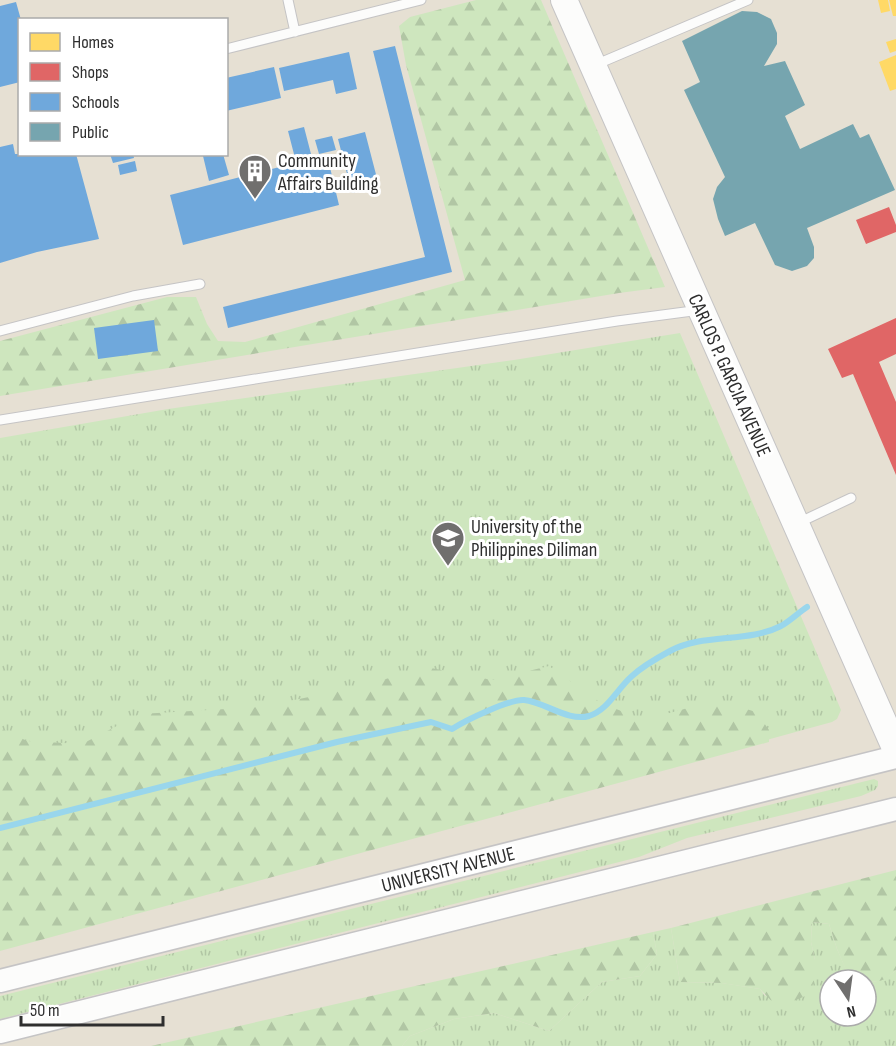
<svg xmlns="http://www.w3.org/2000/svg" width="896" height="1046" viewBox="0 0 896 1046" font-family="'Sofia Sans Condensed',sans-serif">
<defs>
<pattern id="grass-tufts" width="24" height="20" patternUnits="userSpaceOnUse" patternTransform="scale(1.5)"><rect width="24" height="20" fill="#cee6be"/><path d="M3 7l-1-3M5 7V3M7 7l1-3M15 17l-1-3M17 17v-4M19 17l1-3" fill="none" stroke="#b1c6a4"/></pattern>
<pattern id="forest-firs" width="22" height="20" patternUnits="userSpaceOnUse" patternTransform="scale(1.5)"><rect width="22" height="20" fill="#cee6be"/><path d="M5 1l3.5 6h-7zM16 11l3.5 6h-7z" fill="#b1c6a4"/></pattern>
</defs>
<rect width="100%" height="100%" fill="#ece8e4"/>
<!-- education -->
<path fill="#e6e0d3" fill-rule="evenodd" d="M0,0H896V1046H0ZM20,20H226V154H20ZM830,980H866V1016H830Z"/>
<!-- grass -->
<path fill="url(#grass-tufts)" d="M680,333L841,710L837,719L832,722L0,950V438L168,409L514,360Z
M874,779L878,781V786L875,790L861,796L687,838L639,857L0,1019V996Z
M812,922L829,924L837,949L849,976L862,980H830V1016H866V981C877,984 888,978 896,970V1046H402L410,1036L454,1019L494,1013L549,1031L602,982L640,976L657,954L653,932L671,928L680,982L722,983L760,989L765,996L815,960L811,942Z"/>
<!-- forest -->
<path fill="url(#forest-firs)" d="M476,0H541L665,287L619,293L0,396V341L167,297H196L207,324L218,341L245,342L465,280L406,65L399,26L410,17Z
M549,666L601,703L644,720L717,700L756,712L769,730V742L0,951V728L27,741L82,744L140,714L259,707L359,687L426,667L492,680Z
M896,870V970C880,987 868,982 849,977L837,949L829,924L812,922L811,942L815,960L812,993L778,1008L760,989L721,983L680,982L671,928Z
M653,932L657,954L640,976L602,982L549,1031L494,1013L454,1019L410,1036L402,1046H151Z"/>
<!-- homes -->
<path fill="#ffd966" d="M878,0H888L890,11L881,13Z
M889,0H896V16H893Z
M896,39V51L890,53L886,42Z
M896,55V89L890,91L879,62Z"/>
<!-- shops -->
<path fill="#e06666" d="M889,207L896,225V232L866,244L856,220Z
M896,318V354L879,362L896,402V475L853,374L842,378L828,349Z"/>
<!-- schools -->
<path fill="#6fa8dc" d="M16,2L21,20L20,82L0,87V6Z
M395,46L452,272L228,328L223,307L425,257L373,51Z
M349,52L357,89L336,94L333,80L284,91L279,68Z
M274,67L281,98L226,111V78Z
M304,127L311,154L295,158L288,131Z
M365,132L379,186L352,193L338,139Z
M332,136L336,150L319,154L315,140Z
M13,144L15,154H76L99,239L37,252L0,263V147Z
M110,154H133L134,158L113,163Z
M208,154H223L229,175L209,181L203,156Z
M327,155L339,205L183,245L170,195Z
M135,161L137,171L120,175L118,165Z
M154,320L158,351L98,359L94,328Z"/>
<!-- public -->
<path fill="#76a5af" d="M742,11L757,12L771,19L777,33V44L764,66L785,61L805,105L785,116L800,149L853,124L860,138L869,134L895,190L807,228L814,247V258L807,266L792,271L775,265L755,223L725,236L718,219L713,199L717,187L725,177L684,90L700,82L682,41Z"/>
<g fill="none" stroke-linecap="round" stroke-linejoin="round">
<!-- stream -->
<path stroke="#99d6ec" stroke-width="6" d="M0,828L337,742L431,722L452,729C466,720 510,699 524,700C545,702 568,722 589,716C608,710 617,689 632,676C643,666 657,658 670,651C703,633 748,643 781,626C790,621 798,613 807,607"/>
<!-- service casing -->
<g stroke="#c5c4c5" stroke-width="11">
<path id="service" d="M288,0L295,32
M226,49L421,0
M595,65L748,0
M0,331L133,296L200,284
M0,420L617,321L700,310
M798,523L851,498"/>
</g>
<!-- tertiary casing -->
<g stroke="#c5c4c5" stroke-width="25">
<path id="tertiary" d="M0,981L896,757
M0,1032L896,809"/>
</g>
<!-- secondary casing -->
<g stroke="#c5c4c5" stroke-width="28">
<path id="secondary" d="M564,0L896,750"/>
</g>
<!-- service -->
<use href="#service" stroke="#fcfcfb" stroke-width="9"/>
<!-- tertiary -->
<use href="#tertiary" stroke="#fcfcfb" stroke-width="22"/>
<!-- secondary -->
<use href="#secondary" stroke="#fcfcfb" stroke-width="26"/>
</g>
<!-- icons -->
<defs>
<g id="building-pin" transform="scale(1.725)"><path d="M0 17L-7.5 6A9.5 9.5 0 1 1 7.5 6Z" fill="#706f6e" stroke="#fff"/><path d="M-4-6H4V6H1V3H-1V6H-4ZM-2.5-4.3h1.7v1.8h-1.7ZM.8-4.3h1.7v1.8H.8ZM-2.5-1h1.7V.8h-1.7ZM.8-1h1.7V.8H.8Z" fill="#fff"/></g>
<g id="university-pin" transform="scale(1.725)"><path d="M0 17L-7.5 6A9.5 9.5 0 1 1 7.5 6Z" fill="#706f6e" stroke="#fff"/><path d="M0-5L7-2L0 1L-7-2ZM-4 1L0 2.5L4 1V4Q0 6-4 4Z" fill="#fff"/></g>
</defs>
<g fill-rule="evenodd">
<use href="#building-pin" x="255" y="171"/>
<use href="#university-pin" x="448" y="538"/>
</g>
<g text-anchor="middle" stroke-width="6" stroke-linejoin="round" paint-order="stroke">
<!-- poi labels -->
<g font-size="20" fill="#2e2e2e" stroke="#fff" text-anchor="start">
<text x="278" y="167">Community<tspan x="278" dy="23">Affairs Building</tspan></text>
<text x="471" y="533">University of the<tspan x="471" dy="23">Philippines Diliman</tspan></text>
</g>
<!-- street labels -->
<g font-size="20" fill="#2e2e2e" stroke="#fff">
<text transform="translate(730 375) rotate(66)" y="7">CARLOS P. GARCIA AVENUE</text>
<text transform="translate(448 869) rotate(-14)" y="7">UNIVERSITY AVENUE</text>
</g>
</g>
<!-- legend -->
<rect x="18" y="18" width="210" height="138" fill="#ffffff" stroke="#ababab" stroke-width="1.5"/>
<rect x="30" y="33" width="30" height="18" fill="#ffd966" stroke="#ababab" stroke-width="1.5"/>
<text x="72" y="48" font-size="18" fill="#2e2e2e">Homes</text>
<rect x="30" y="63" width="30" height="18" fill="#e06666" stroke="#ababab" stroke-width="1.5"/>
<text x="72" y="78" font-size="18" fill="#2e2e2e">Shops</text>
<rect x="30" y="93" width="30" height="18" fill="#6fa8dc" stroke="#ababab" stroke-width="1.5"/>
<text x="72" y="108" font-size="18" fill="#2e2e2e">Schools</text>
<rect x="30" y="123" width="30" height="18" fill="#76a5af" stroke="#ababab" stroke-width="1.5"/>
<text x="72" y="138" font-size="18" fill="#2e2e2e">Public</text>
<!-- north arrow -->
<g transform="translate(848 998) rotate(167)"><circle r="28" fill="#ffffff" stroke="#ababab" stroke-width="1.5"/>
<path d="M0-4.5L10 22L0 15L-10 22Z" fill="#706f6e"/>
<text y="-9" font-size="16" font-weight="bold" text-anchor="middle" fill="#2e2e2e">N</text>
</g>
<!-- scale -->
<path d="M21 1016v9h142v-9" fill="none" stroke="#2e2e2e" stroke-width="3"/>
<text x="30" y="1016" font-size="18" fill="#2e2e2e" stroke="#ffffff" stroke-width="4.5" paint-order="stroke">50 m</text>
</svg>
